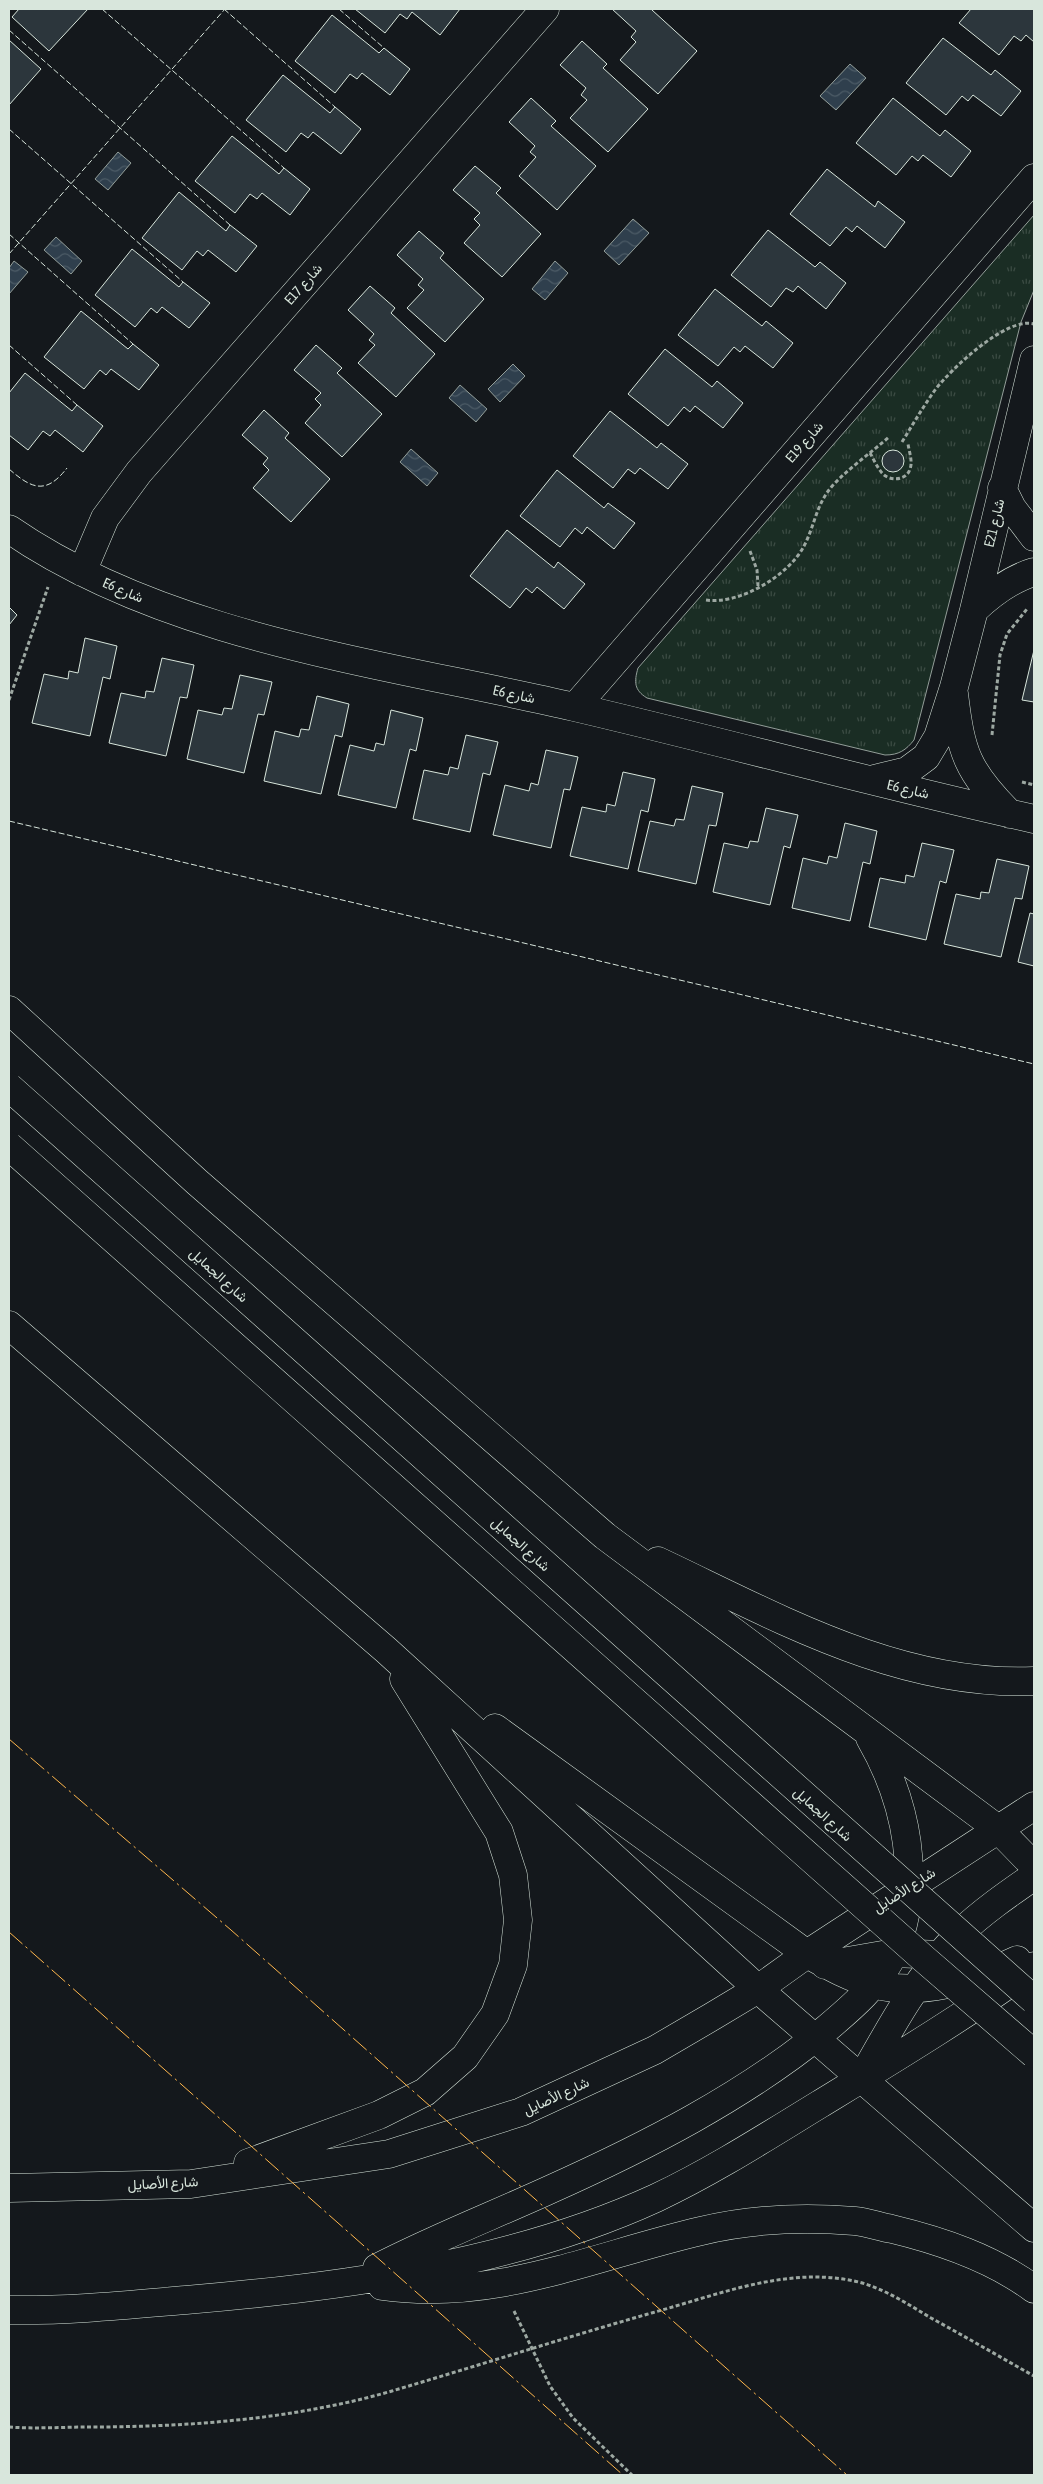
<svg xmlns="http://www.w3.org/2000/svg" width="1043" height="2484" viewBox="0 0 1043 2484" font-family="'Asap Condensed',Vazirmatn,sans-serif">
<defs>
<pattern id="park-tufts" width="24" height="20" patternUnits="userSpaceOnUse" patternTransform="scale(1.25)"><rect width="24" height="20" fill="#1a2d24"/><path d="M3 7l-1-3M5 7V3M7 7l1-3M15 17l-1-3M17 17v-4M19 17l1-3" fill="none" stroke="#3b4b43"/></pattern>
<pattern id="water-waves" width="16" height="10" patternUnits="userSpaceOnUse" patternTransform="scale(1.25)"><rect width="16" height="10" fill="#2f3f4d"/><path d="M0 5q4-4 8 0t8 0" fill="none" stroke="#4c5b66"/></pattern>
</defs>
<rect width="100%" height="100%" fill="#14181c"/>
<!-- park -->
<path fill="url(#park-tufts)" stroke="#939e99" d="M1034,215V290L1021,322L914,740C906,750 899,755 885,755L647,698C634,690 634,682 638,668Z"/>
<!-- water -->
<path fill="url(#water-waves)" stroke="#939e99" d="M850,64L866,78L836,110L820,96Z
M118,152L131,163L108,190L95,179Z
M633,219L649,233L619,265L604,251Z
M56,237L82,261L71,274L44,250Z
M14,261L28,272L9,294V268Z
M555,261L568,273L545,300L532,289Z
M513,364L525,376L500,402L488,389Z
M460,385L487,409L476,422L449,398Z
M411,449L438,473L427,486L400,462Z"/>
<!-- building -->
<path fill="#2c363c" stroke="#d8e6dc" d="M19,9H88L49,51L12,17Z
M355,9H460L440,35L412,12L407,19L400,14L385,33Z
M612,9H654L652,10L697,51L658,94L620,60L636,42L631,37L636,31Z
M971,9H1034V42L1026,35L1021,41L1014,36L999,55L959,23Z
M332,15L379,53L384,48L410,69L390,95L362,73L357,79L350,74L335,93L295,61Z
M943,38L991,75L995,70L1021,91L1001,116L973,95L968,101L962,96L946,115L906,83Z
M9,40L41,69L9,105Z
M582,41L607,64L603,68L648,109L608,152L570,118L587,100L581,95L586,88L560,65Z
M283,75L330,113L335,107L361,129L341,154L313,132L308,138L301,133L286,152L246,120Z
M531,98L556,121L551,126L596,166L557,210L519,176L536,157L530,152L535,146L509,122Z
M893,98L940,136L945,130L971,151L951,177L923,155L918,161L912,156L896,175L856,143Z
M232,136L279,174L284,168L310,189L290,215L262,193L257,199L250,194L235,213L195,181Z
M475,166L501,188L496,193L541,234L502,277L464,243L480,225L474,219L480,213L453,190Z
M827,169L875,207L878,201L905,222L885,248L857,226L852,232L846,227L830,246L790,214Z
M179,192L226,231L230,225L257,246L236,272L208,250L203,256L197,251L182,270L142,238Z
M768,230L815,267L820,262L846,283L826,309L798,286L793,292L786,288L771,307L731,275Z
M419,231L444,253L440,258L484,299L445,342L407,308L424,290L418,285L423,279L397,255Z
M132,249L179,287L183,282L210,303L189,328L162,307L157,313L151,308L135,327L95,295Z
M370,286L395,308L391,313L435,354L396,397L358,363L375,345L369,340L374,334L348,310Z
M715,289L762,326L766,321L793,343L773,368L745,346L740,352L734,347L718,366L678,335Z
M81,311L128,349L133,344L159,365L139,390L111,369L106,375L100,370L84,389L44,357Z
M316,345L342,368L337,373L382,414L342,457L305,423L321,405L315,399L321,393L294,370Z
M665,349L712,387L717,381L743,403L723,428L695,406L690,412L684,407L668,426L628,394Z
M25,373L72,411L77,405L103,426L83,452L55,430L50,436L43,431L28,450L9,435V393Z
M264,410L289,433L285,438L330,479L291,522L253,488L269,470L263,464L268,458L242,435Z
M610,411L657,448L661,443L688,464L668,489L640,468L635,474L628,469L613,488L573,456Z
M882 461a11 11 0 1 1 22 0a11 11 0 1 1-22 0Z
M557,470L604,508L608,503L635,523L614,549L587,527L582,534L575,528L560,547L520,516Z
M507,530L554,568L558,562L585,584L564,609L537,587L532,593L526,588L510,608L470,576Z
M9,607L17,615L9,625Z
M85,638L117,646L110,679L103,677L90,736L32,723L44,674L68,679L69,671L78,673Z
M1034,650V702L1022,700Z
M162,658L194,665L187,698L180,697L166,756L109,743L121,693L145,698L146,691L154,692Z
M240,675L272,682L264,715L258,714L244,773L187,759L198,710L222,715L224,708L232,709Z
M317,696L349,704L342,737L335,735L321,794L264,781L275,731L299,737L301,729L309,730Z
M391,710L423,718L416,751L410,749L396,808L338,795L350,745L374,751L376,743L384,745Z
M466,735L498,742L490,775L483,773L470,832L413,819L424,770L448,775L450,767L458,769Z
M546,750L578,757L570,790L564,789L551,848L493,835L505,785L529,791L531,783L538,785Z
M623,772L655,779L648,812L641,810L628,869L570,856L582,807L606,812L607,804L615,806Z
M692,786L723,793L716,826L709,825L696,884L638,871L650,821L674,826L676,819L684,820Z
M766,808L798,815L790,848L784,846L770,905L713,892L724,843L748,848L750,841L758,842Z
M845,823L877,831L870,864L863,862L850,921L792,908L803,858L827,864L829,856L837,858Z
M922,843L954,850L946,883L940,881L926,940L869,927L880,878L905,883L906,875L914,877Z
M997,859L1029,866L1022,899L1015,898L1001,957L944,944L956,894L980,899L981,892L989,893Z
M1030,913L1034,914V966L1018,962Z"/>
<g fill="none" stroke-linecap="round" stroke-linejoin="round">
<!-- minor casing -->
<g stroke="#d8e6dc" stroke-width="29">
<path id="minor" d="M1002,488L1012,508L1034,537
M9,529C168,639 389,664 574,707C728,743 880,785 1034,819
M82,572L105,518L139,472L545,9
M974,610C991,594 1010,579 1034,572
M954,694C961,753 967,771 1010,814
M575,707L1034,178
M874,779L907,771L926,757L938,737L954,687L974,610L1034,360"/>
</g>
<!-- major casing -->
<g stroke="#d8e6dc" stroke-width="29">
<path id="major" d="M9,1010L197,1182L605,1536L998,1829L1034,1866
M9,1325L386,1650L758,1989L1034,2228
M658,1561C777,1617 899,1687 1034,1681
M495,1728L807,1954C827,1965 850,1978 873,1984C918,1997 976,1980 1017,1960
M825,1965L894,1953L940,1955L997,1966
M863,2076C891,2026 919,1975 959,1934C982,1912 1008,1894 1034,1876
M248,2163L379,2115L425,2092L465,2057L495,2014L513,1965L518,1920L513,1875L499,1832L404,1679
M9,2188L191,2184L389,2154L521,2112L655,2050L713,2016L758,1989L807,1954L1034,1806
M377,2268C433,2239 492,2216 549,2190C645,2147 743,2097 825,2030C850,2009 881,1983 894,1952C923,1881 907,1802 870,1738
M382,2286C496,2302 593,2256 701,2231C750,2219 804,2217 855,2221C867,2222 880,2227 892,2229C942,2241 992,2258 1034,2289
M9,2310C68,2311 127,2305 186,2300C343,2287 512,2264 656,2198C713,2171 766,2137 820,2104C892,2060 965,2016 1034,1966"/>
</g>
<!-- path -->
<path stroke="#9da8a2" stroke-width="3" stroke-dasharray="4 2.5" stroke-linecap="butt" d="M902,442C913,424 923,407 935,390C951,369 1007,316 1034,324
M870,453C874,460 878,469 883,474C891,482 907,480 910,469C913,462 909,451 908,444
M750,551L757,570L758,586
M706,600C740,605 789,575 804,546C814,527 816,507 829,490C841,474 872,452 889,437
M9,700L48,587
M992,735L1000,655L1007,634L1027,609
M1022,782L1034,785
M514,2311L550,2386L573,2418L632,2475
M9,2427C35,2429 63,2427 89,2427C190,2427 295,2419 392,2391C480,2365 567,2337 655,2312C717,2295 783,2268 849,2280C879,2285 906,2303 931,2318C966,2337 1000,2357 1034,2376"/>
<!-- minor -->
<use href="#minor" stroke="#14181c" stroke-width="28"/>
<!-- major -->
<use href="#major" stroke="#14181c" stroke-width="28"/>
<!-- major-bridge casing -->
<g stroke="#d8e6dc" stroke-width="29" stroke-linecap="butt">
<path id="major-bridge" d="M9,1087L1034,2000
M9,1146L923,1958L1034,2054"/>
</g>
<!-- major-bridge -->
<use href="#major-bridge" stroke="#14181c" stroke-width="28"/>
<!-- fence -->
<path stroke="#d8e6dc" stroke-width="1" stroke-dasharray="6 2.5" stroke-linecap="butt" d="M102,9L284,168
M224,9L335,107
M339,9L384,48
M9,30L230,225
M9,129L183,282
M9,234L133,344
M9,254L225,9
M9,345L77,405
M9,469C32,489 46,495 67,468
M9,821L1034,1064"/>
<!-- power -->
<path stroke="#ffb74d" stroke-width="1" stroke-dasharray="18 4 2.5 4" stroke-linecap="butt" d="M9,1739L231,1930L847,2475
M9,1932L623,2475"/>
</g>
<g text-anchor="middle" stroke-width="4" stroke-linejoin="round" paint-order="stroke">
<!-- street labels -->
<g font-size="14" fill="#d8e6dc" stroke="#14181c">
<text transform="translate(303 284) rotate(-49)" y="5">E17 شارع</text>
<text transform="translate(804 442) rotate(-49)" y="5">E19 شارع</text>
<text transform="translate(994 523) rotate(-77)" y="5">E21 شارع</text>
<text transform="translate(123 590) rotate(23)" y="5">E6 شارع</text>
<text transform="translate(514 694) rotate(12)" y="5">E6 شارع</text>
<text transform="translate(908 789) rotate(13)" y="5">E6 شارع</text>
<text transform="translate(219 1275) rotate(42)" y="5">شارع الجمايل</text>
<text transform="translate(521 1544) rotate(42)" y="5">شارع الجمايل</text>
<text transform="translate(823 1814) rotate(42)" y="5">شارع الجمايل</text>
<text transform="translate(904 1890) rotate(-33)" y="5">شارع الأصايل</text>
<text transform="translate(556 2096) rotate(-25)" y="5">شارع الأصايل</text>
<text transform="translate(163 2183) rotate(-3)" y="5">شارع الأصايل</text>
</g>
</g>
<!-- border -->
<rect width="1043" height="2484" fill="none" stroke="#d8e6dc" stroke-width="20"/>
</svg>
